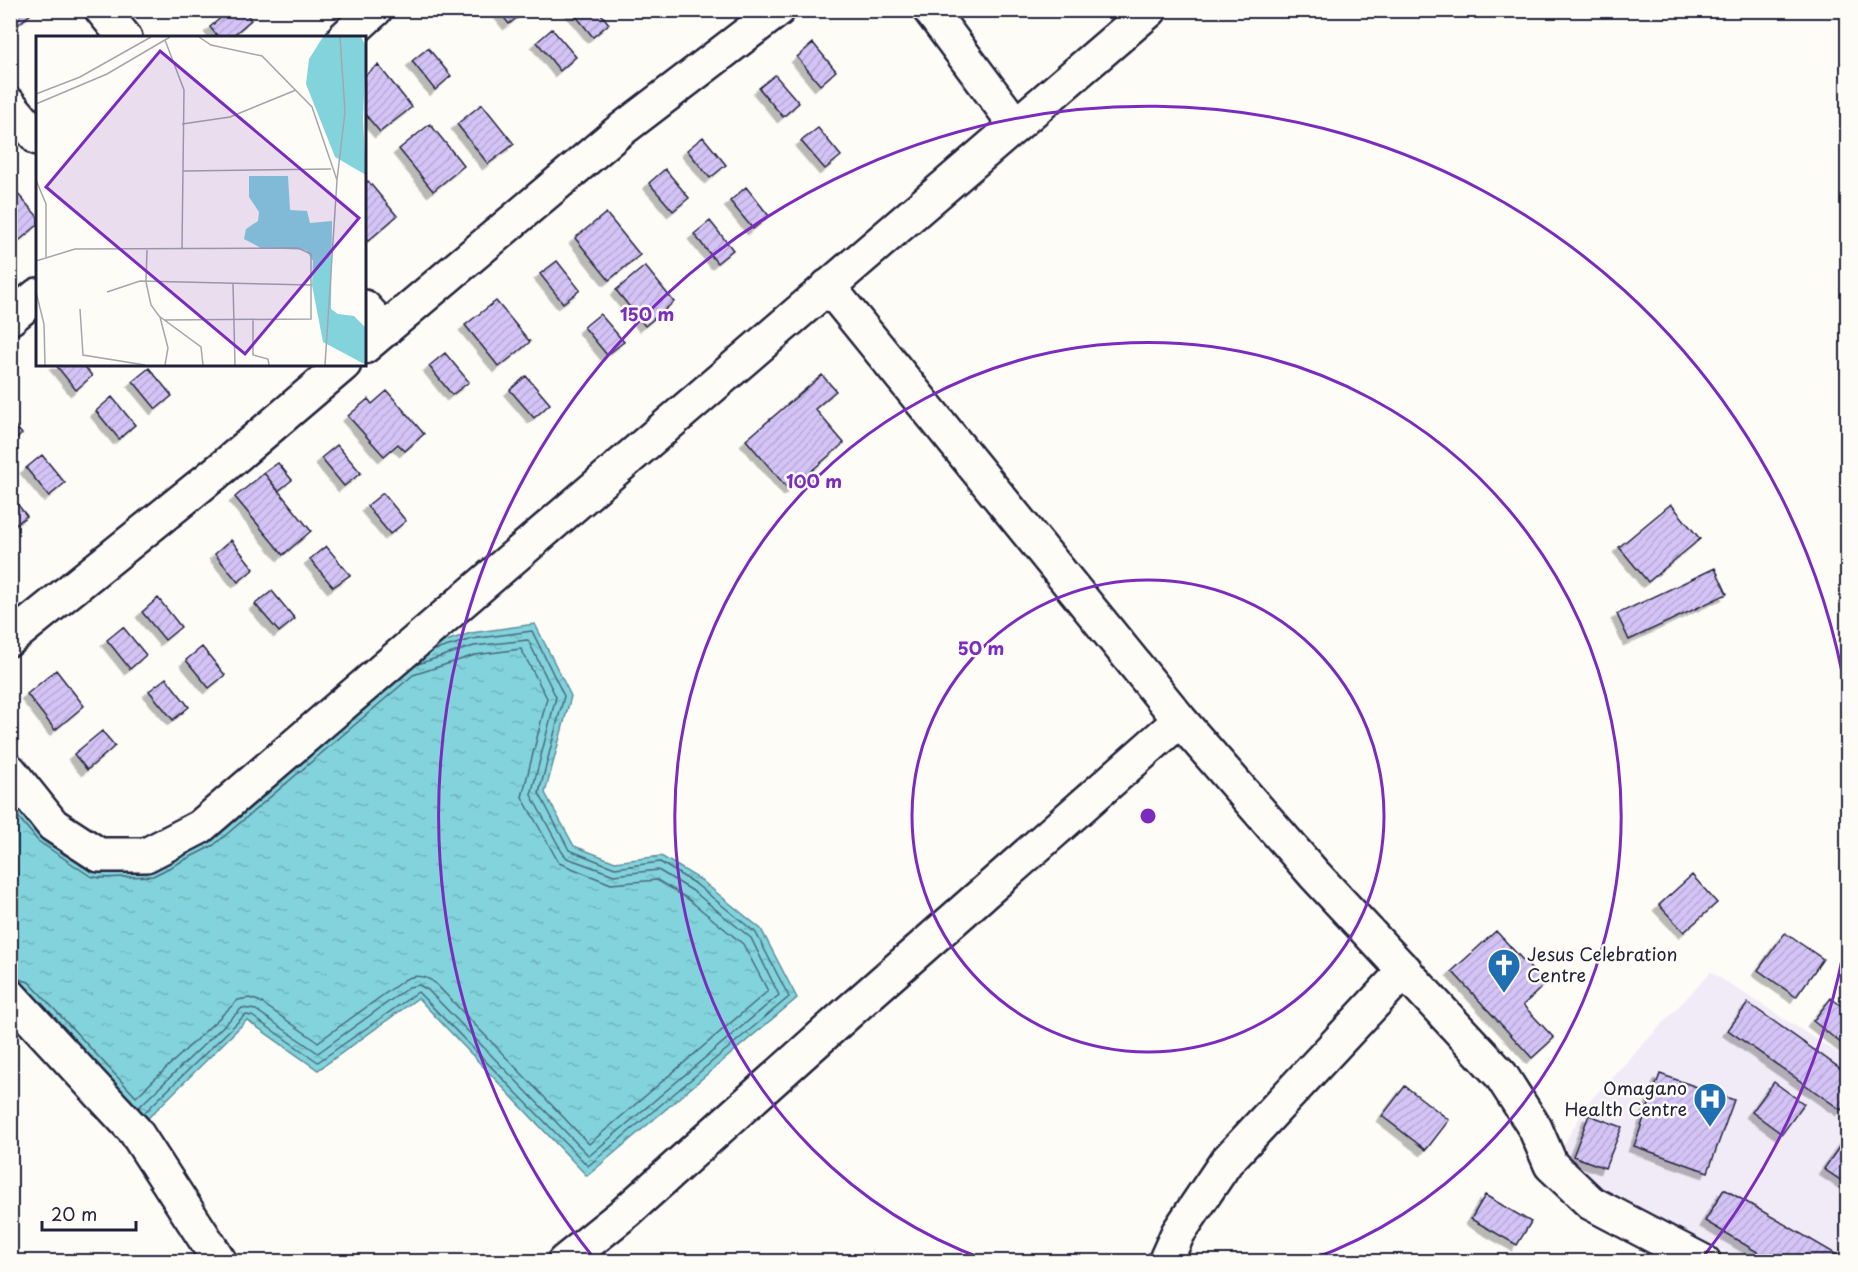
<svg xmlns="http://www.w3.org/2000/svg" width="1858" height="1272" viewBox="0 0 1858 1272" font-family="'Playpen Sans',sans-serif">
<defs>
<pattern id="water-ripples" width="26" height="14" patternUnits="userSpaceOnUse" patternTransform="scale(1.5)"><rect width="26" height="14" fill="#82d3db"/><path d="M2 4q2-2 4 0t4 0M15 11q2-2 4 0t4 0" fill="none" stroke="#70b5bd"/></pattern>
<pattern id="building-hatch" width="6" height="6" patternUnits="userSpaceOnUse" patternTransform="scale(1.5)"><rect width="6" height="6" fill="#d4c4f6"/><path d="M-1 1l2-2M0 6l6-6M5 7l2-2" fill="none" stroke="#b6a8d4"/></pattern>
<filter id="shadow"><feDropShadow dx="-5.5" dy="5.5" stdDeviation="0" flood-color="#0004"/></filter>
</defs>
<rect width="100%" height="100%" fill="#fdfcf7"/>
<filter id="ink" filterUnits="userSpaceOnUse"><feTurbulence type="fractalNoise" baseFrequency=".0167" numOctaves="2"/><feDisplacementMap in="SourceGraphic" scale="12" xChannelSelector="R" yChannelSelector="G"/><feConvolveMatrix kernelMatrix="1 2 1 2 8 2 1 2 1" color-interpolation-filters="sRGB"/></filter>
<g filter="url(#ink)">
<!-- built -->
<path fill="#f1ebf7" d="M1711,972L1847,1059V1261H1741L1574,1174L1559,1153L1587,1104Z"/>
<!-- water -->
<path fill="url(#water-ripples)" stroke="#5c8c9b" stroke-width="1.5" d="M535,624L571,696L545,793L574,846L615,862L661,856L701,880L761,929L797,998L587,1176L418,998L318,1070L247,1020L135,1131L11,996V771L53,825L146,855L402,655L471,633Z"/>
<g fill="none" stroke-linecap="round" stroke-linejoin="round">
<!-- shore -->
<path stroke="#48697b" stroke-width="1.5" d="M10,807L38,841L90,876L100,878L153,876L214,845L413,675L475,655L521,649L547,698L522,797L559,863L611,884L657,880L688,899L743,944L768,991L589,1144L435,983C425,975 415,974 404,980L318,1042L259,1001L249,998L238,1000L136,1097L29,982L10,976
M138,1108L242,1008L256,1010L318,1053L409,987L419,985L428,990L589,1156L779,995L751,938L693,891L658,870L614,875L567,858L562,852L531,795L556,697L528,640L474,646L418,664
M143,1114L245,1015L252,1016L318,1062L418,992L588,1166L789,997L756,933L697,885L660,862L615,868L569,850L539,793L564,696L532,631L472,639L432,651"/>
</g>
<!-- building -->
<path fill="url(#building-hatch)" stroke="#22223b" stroke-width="1.5" filter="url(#shadow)" d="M10,10H30L32,13L10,31Z
M230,10H244L251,20L230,38H219L210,27Z
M498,10H525V11L509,24Z
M571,10H598L609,24L593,37Z
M552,29L576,57L560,71L537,42Z
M813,43L836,71L820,85L797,57Z
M428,48L451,76L435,90L412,61Z
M378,65L412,107L380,132L364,113V76Z
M775,75L799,103L783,117L759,88Z
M482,104L514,144L488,164L457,124Z
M430,124L464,166L433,191L399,149Z
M818,128L841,156L825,169L801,141Z
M703,137L726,165L710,178L687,150Z
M665,169L689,198L673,211L649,183Z
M368,181L397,216L368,241L364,237V184Z
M746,187L769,216L753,229L730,201Z
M17,193L38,217V225L10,248V199Z
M606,213L640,255L609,280L575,238Z
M710,221L733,250L717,263L694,234Z
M557,261L580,290L563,303L540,274Z
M645,266L674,302L645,326L616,290Z
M496,301L530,342L499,367L465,325Z
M600,314L624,342L607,355L584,327Z
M445,353L469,382L452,395L429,366Z
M55,364H83L92,376L76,390Z
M149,368L172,396L156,409L133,381Z
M822,375L836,391L815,409L844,443L789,490L746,440Z
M526,376L550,404L534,418L510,390Z
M387,391L424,434L405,451L398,444L384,456L348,416L368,399L372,404Z
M112,397L135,425L119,439L96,411Z
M10,420L22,434L10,444Z
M337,445L361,473L344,486L321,458Z
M42,455L65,483L49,496L26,468Z
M278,463L292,480L278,491L264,473Z
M264,473L311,531L283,555L235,497Z
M383,493L406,521L390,534L367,506Z
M10,495L27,516L11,528H10Z
M1671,504L1700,539L1648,582L1619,547Z
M231,540L254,569L238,582L215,554Z
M326,546L350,575L333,587L310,559Z
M1715,568L1727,594L1629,640L1617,614Z
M272,591L295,619L279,632L255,604Z
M158,598L181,627L165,640L142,612Z
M123,627L146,655L130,669L107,640Z
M202,647L225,675L209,688L186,660Z
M56,670L84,706L55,730L27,694Z
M166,678L189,707L173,720L149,691Z
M102,731L115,746L87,770L74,754Z
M1692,875L1717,903L1684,932L1659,905Z
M1496,931L1545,984L1523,1005L1554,1038L1532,1058L1452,971Z
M1785,933L1823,959L1796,997L1758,970Z
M1831,998L1848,1011L1847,1048L1813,1021Z
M1748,1003L1848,1074V1102L1841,1110L1728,1030Z
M1660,1074L1734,1100L1708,1172L1634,1146Z
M1774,1082L1804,1104L1782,1134L1752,1112Z
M1405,1086L1449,1120L1426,1150L1382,1116Z
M1589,1115L1622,1127L1605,1168L1573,1156Z
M1848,1134V1185L1824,1169Z
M1724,1189L1846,1260L1845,1262H1774L1705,1221Z
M1485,1195L1531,1222L1517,1245L1471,1219Z"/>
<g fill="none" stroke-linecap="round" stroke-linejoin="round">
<!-- minor casing -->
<g stroke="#22223b" stroke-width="38">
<path id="minor" d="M102,10L125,38
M930,10L1015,124
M344,38L375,10
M10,105L38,138
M828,286L1180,720L1314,874L1501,1075L1535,1128L1551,1165L1591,1203L1704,1262
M364,307L385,330
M10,318L38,295
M364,347L617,133L778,10
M10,639L222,468L344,364
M10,771L53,825L99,855H146L200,827L1150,10
M10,996L135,1131L220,1262
M564,1262L626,1212L851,1010L1180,720
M1165,1262L1178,1233L1226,1162L1405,970"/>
</g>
<!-- minor -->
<use href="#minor" stroke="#fdfcf7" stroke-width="33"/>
</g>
</g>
<!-- distance rings -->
<g fill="none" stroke="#7b2cbf" stroke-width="3">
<circle cx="1148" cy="816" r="236"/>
<path d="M986 1260A473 473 0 1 1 1310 1260"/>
<path d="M1847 933A709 709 0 0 1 1703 1257M593 1257A709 709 0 1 1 1847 699"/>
</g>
<!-- icons -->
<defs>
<g id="church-pin" transform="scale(1.725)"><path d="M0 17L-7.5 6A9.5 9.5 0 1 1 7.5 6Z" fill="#1f6fb2" stroke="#fdfcf7"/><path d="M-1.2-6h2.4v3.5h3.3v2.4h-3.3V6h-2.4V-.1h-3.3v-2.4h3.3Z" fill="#fff"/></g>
<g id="hospital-pin" transform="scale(1.725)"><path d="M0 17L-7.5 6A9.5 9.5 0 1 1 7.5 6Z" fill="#1f6fb2" stroke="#fdfcf7"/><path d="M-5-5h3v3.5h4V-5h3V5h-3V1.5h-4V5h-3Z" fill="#fff"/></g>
</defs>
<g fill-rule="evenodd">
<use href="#church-pin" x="1504" y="965"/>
<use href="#hospital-pin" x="1710" y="1099"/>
</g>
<g text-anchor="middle" stroke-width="5" stroke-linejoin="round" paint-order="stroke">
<!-- poi labels -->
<g font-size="18" fill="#22223b" stroke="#fdfcf7" text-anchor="start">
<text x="1527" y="961">Jesus Celebration<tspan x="1527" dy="21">Centre</tspan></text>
<text x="1687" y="1095" text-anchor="end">Omagano<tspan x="1687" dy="21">Health Centre</tspan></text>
</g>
</g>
<!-- overview -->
<g transform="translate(36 36)">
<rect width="330" height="330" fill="#fdfcf7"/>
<path d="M287,1H325L330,10L327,84L330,139L299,121L270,48L273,23ZM213,140H252L254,174L271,175L274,187L296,185L295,273L302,278L318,280L330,292V329L287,306L276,249L277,225L270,214L225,212L208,203L210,193L222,185L223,176L213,161Z" fill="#82d3db"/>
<path fill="none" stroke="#a5a5ac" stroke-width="1.5" d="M163,1L175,9L226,20L276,71L301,144L289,329M129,4L148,54L146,213M0,58L44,41L115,1M0,68L71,38L134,1M146,88L194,81L260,54M147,135L295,133M0,144L10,168V221M301,144L309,76L304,1M111,214L110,246L115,269L123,280L165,311L167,329M0,225L39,213L262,212L275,218V283L128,284M197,248L199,329M0,256L8,288L9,329M71,256L104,245L276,249M44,273L47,319L109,329M124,281L132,312L129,329M217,283V319L232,323L233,329"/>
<path fill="#7b2cbf" fill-opacity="0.15" stroke="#7b2cbf" stroke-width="3" d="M124,15L323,182L209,318L10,151Z"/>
<rect width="330" height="330" fill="none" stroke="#22223b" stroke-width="3"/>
</g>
<circle cx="1148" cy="816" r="9" fill="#7b2cbf" stroke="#fdfcf7" stroke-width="3"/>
<g font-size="18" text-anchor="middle" font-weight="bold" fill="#7b2cbf" stroke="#fdfcf7" stroke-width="5" stroke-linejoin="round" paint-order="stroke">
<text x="647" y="321">150 m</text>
<text x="814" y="488">100 m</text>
<text x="981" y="655">50 m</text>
</g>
<!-- margin -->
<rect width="1858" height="1272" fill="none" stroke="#fdfcf7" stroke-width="36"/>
<rect x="18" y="18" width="1822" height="1236" fill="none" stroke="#22223b" stroke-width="2" filter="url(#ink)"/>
<!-- scale -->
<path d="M42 1221v9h94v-9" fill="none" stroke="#22223b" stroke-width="3"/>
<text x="51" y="1221" font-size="18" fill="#22223b" stroke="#fdfcf7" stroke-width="4.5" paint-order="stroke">20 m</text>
</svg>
